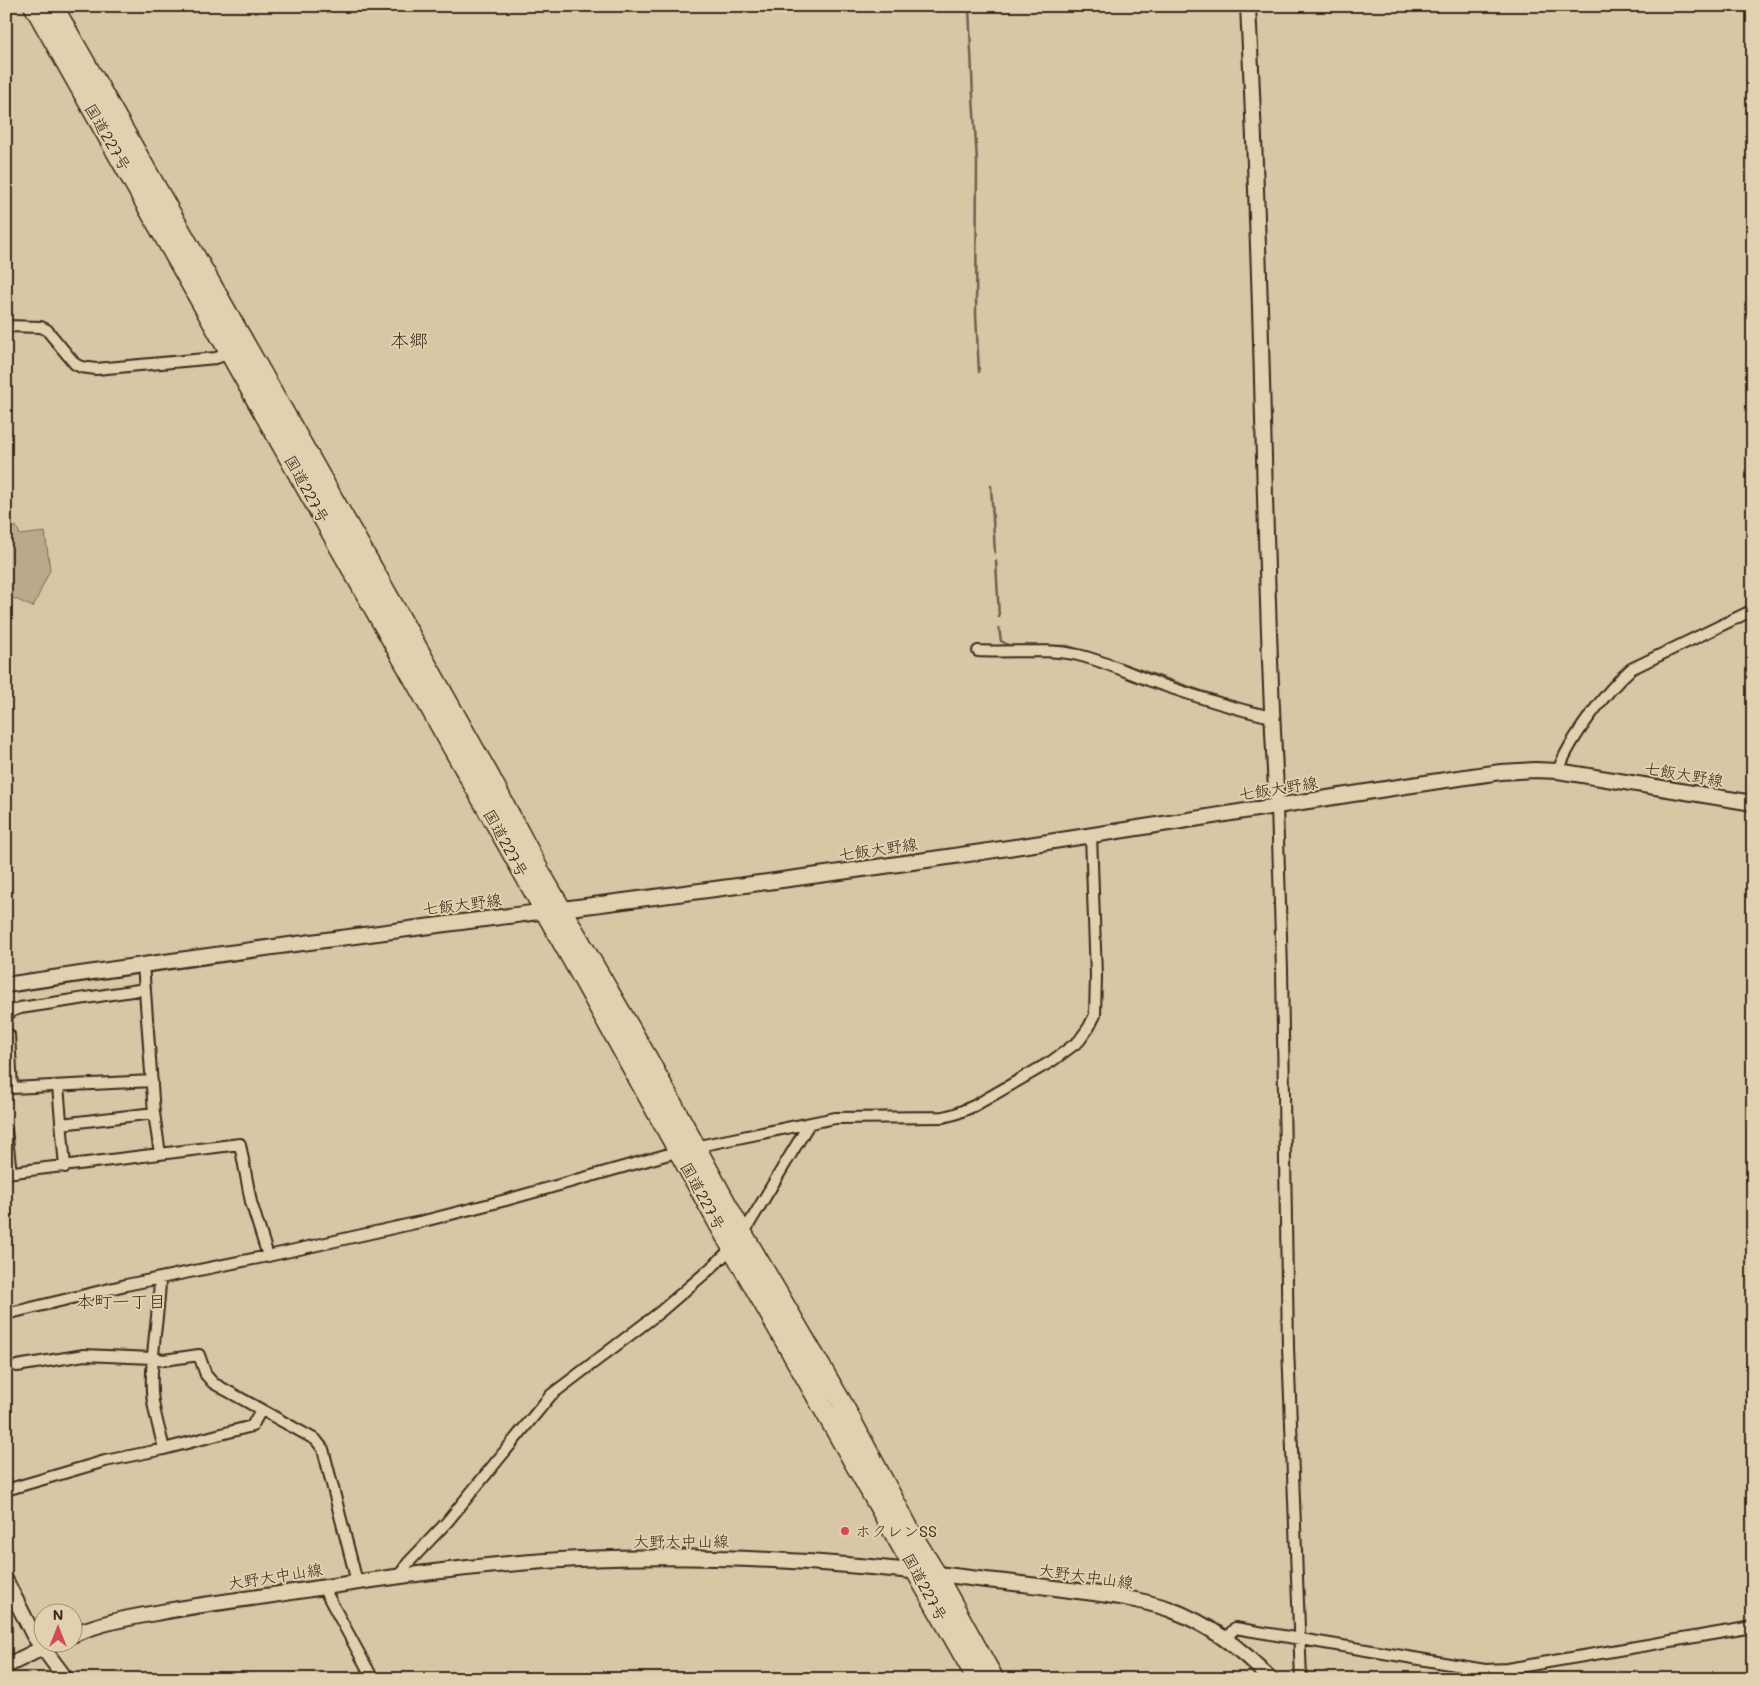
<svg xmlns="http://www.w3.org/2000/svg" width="1759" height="1685" viewBox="0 0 1759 1685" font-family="Mali,'Klee One',sans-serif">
<rect width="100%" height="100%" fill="#d9c6a5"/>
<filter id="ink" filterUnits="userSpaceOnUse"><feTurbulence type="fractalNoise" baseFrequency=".02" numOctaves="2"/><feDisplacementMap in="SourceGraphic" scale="10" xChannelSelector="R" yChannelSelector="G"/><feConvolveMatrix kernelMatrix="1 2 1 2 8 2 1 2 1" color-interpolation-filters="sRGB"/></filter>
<g filter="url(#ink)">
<!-- green -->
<path fill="#bca98c" stroke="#7c6a55" d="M16,526L20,535L45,532L50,570L33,607L6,595V530Z"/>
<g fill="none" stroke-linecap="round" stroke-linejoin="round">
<!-- stream -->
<path stroke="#725f4d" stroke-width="2.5" d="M969,6L973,97L977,161L976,315L979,372
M991,486L995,553
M996,561L999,617
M999,628L1001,641L1012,647
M1040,646H1067L1086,652
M1120,663L1245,706"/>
<!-- street casing -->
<g stroke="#3b2a1e" stroke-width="14">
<path id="street" d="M6,326L41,327L47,330L75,364L81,367L96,369L216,358L230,353H234
M978,651C1010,653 1047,648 1078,655C1103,661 1127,672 1151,681C1191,695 1230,708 1272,717
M1558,771C1569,740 1606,691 1631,669L1753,610
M1277,806L1282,970L1288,1347L1301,1679
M143,964L154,1113L160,1154
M6,1016L12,1011L20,1008L145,989
M6,1034L9,1035L12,1088L152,1081
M58,1086L65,1167
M61,1124L154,1113
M6,1130L11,1173
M6,1173L240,1144L251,1202L268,1256
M160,1279C159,1317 150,1354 152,1392C153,1411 160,1431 164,1449
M6,1314L126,1285L268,1256L420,1222L506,1200L694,1147L835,1118L943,1117L955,1114L974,1106L1052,1061L1079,1041L1089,1027L1095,1015L1096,976L1091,835
M17,1366L84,1355L152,1358L164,1360L199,1355L206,1375L213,1383L316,1440L323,1449L357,1582
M6,1490L105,1461L164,1449L252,1426L261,1410
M399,1576L408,1563L447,1522L551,1395L660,1312L711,1268L732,1248L743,1234L809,1124
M323,1587L373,1679
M1225,1640L1235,1628L1485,1670L1507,1669L1753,1627"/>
</g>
<!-- secondary casing -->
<g stroke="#3b2a1e" stroke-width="18">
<path id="secondary" d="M1248,6C1253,107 1257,207 1260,308C1265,474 1267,640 1277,806
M6,985C326,936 648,901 968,854C1146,828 1323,797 1501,772L1535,770L1558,771L1753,803
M6,1581L34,1636L66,1679
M72,1635C100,1623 127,1618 156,1613C192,1606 229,1601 266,1596C370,1580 474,1564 579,1559C715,1553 851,1562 986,1580C1017,1583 1047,1587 1078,1591C1109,1595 1139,1599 1169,1609C1207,1623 1242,1649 1270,1679
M6,1666L55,1642"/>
</g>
<!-- highway casing -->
<g stroke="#3b2a1e" stroke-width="22">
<path id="highway" d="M34,6L578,970L732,1248L977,1679
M53,6L364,553L490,777L540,872L648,1059L743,1234L841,1401L914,1538L935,1572L994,1679"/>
</g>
<!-- street -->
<use href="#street" stroke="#e3d0ae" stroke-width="10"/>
<!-- secondary -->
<use href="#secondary" stroke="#e3d0ae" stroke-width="14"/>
<!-- highway -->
<use href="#highway" stroke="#e3d0ae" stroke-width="19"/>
</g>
</g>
<!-- markers -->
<circle fill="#d1495b" stroke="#e3d0ae" stroke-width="2" cx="845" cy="1531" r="5"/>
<g text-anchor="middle" stroke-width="4" stroke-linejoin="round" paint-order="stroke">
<!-- street labels -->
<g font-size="16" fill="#3b2a1e" stroke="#e3d0ae">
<text transform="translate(108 137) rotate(60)" y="6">国道227号</text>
<text transform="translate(307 489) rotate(61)" y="6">国道227号</text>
<text transform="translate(1684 774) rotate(10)" y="6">七飯大野線</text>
<text transform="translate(1278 788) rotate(-9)" y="6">七飯大野線</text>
<text transform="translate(506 843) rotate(61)" y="6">国道227号</text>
<text transform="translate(878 849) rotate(-8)" y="6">七飯大野線</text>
<text transform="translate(462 904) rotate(-7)" y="6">七飯大野線</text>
<text transform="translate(703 1196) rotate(61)" y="6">国道227号</text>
<text x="681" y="1547">大野大中山線</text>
<text transform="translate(275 1576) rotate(-9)" y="6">大野大中山線</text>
<text transform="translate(1086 1576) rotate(8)" y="6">大野大中山線</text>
<text transform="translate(925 1587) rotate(61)" y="6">国道227号</text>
</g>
<!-- poi labels -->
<g font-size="16" fill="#3b2a1e" stroke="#e3d0ae" text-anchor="start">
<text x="855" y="1537">ホクレンSS</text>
</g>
<!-- neighbourhood labels -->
<g font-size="18" fill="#3b2a1e" stroke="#e3d0ae">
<text x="121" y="1308">本町一丁目</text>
</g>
<!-- quarter labels -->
<g font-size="19" fill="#3b2a1e" stroke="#e3d0ae">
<text x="409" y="347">本郷</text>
</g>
</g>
<!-- margin -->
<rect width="1759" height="1685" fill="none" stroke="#e3d0ae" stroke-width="25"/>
<rect x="12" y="12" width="1734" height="1660" fill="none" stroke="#3b2a1e" stroke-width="2" filter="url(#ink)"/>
<!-- north arrow -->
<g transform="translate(58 1628)"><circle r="24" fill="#e3d0ae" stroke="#a08e74"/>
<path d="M0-4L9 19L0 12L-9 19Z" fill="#d1495b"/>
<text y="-8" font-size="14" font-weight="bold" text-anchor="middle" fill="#3b2a1e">N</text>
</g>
</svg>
